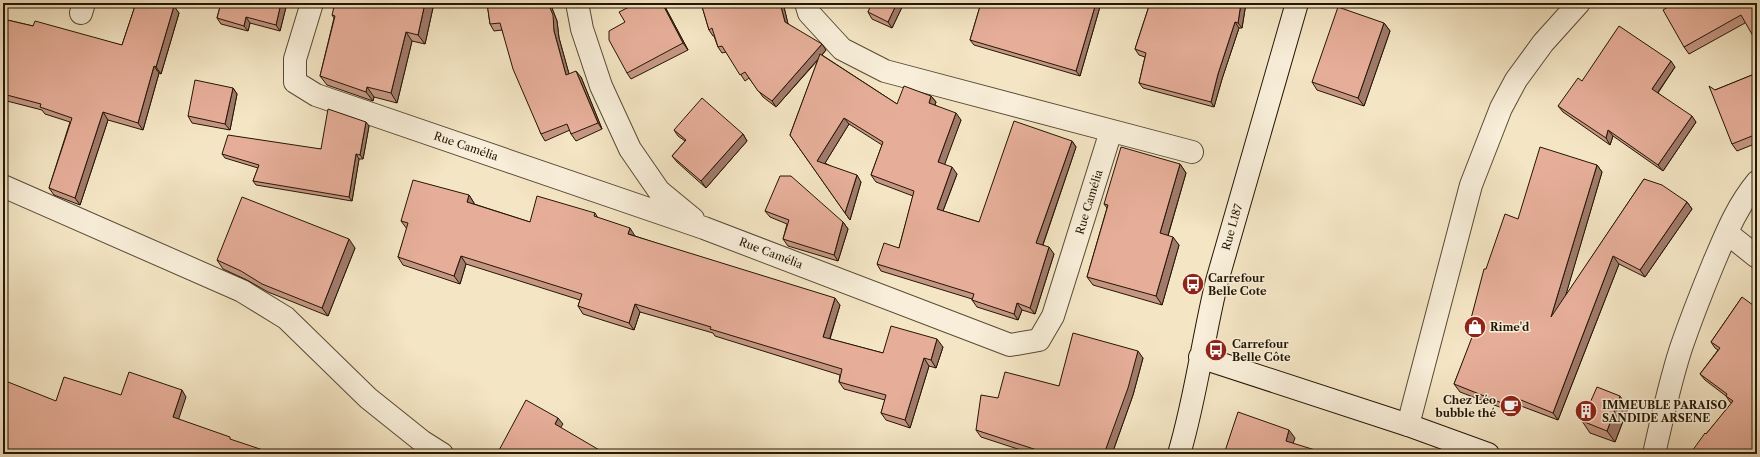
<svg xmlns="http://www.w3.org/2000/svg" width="1760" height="457" viewBox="0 0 1760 457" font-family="'Libre Caslon Text',serif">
<rect width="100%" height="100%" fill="#f4e5c4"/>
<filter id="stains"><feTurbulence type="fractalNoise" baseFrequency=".005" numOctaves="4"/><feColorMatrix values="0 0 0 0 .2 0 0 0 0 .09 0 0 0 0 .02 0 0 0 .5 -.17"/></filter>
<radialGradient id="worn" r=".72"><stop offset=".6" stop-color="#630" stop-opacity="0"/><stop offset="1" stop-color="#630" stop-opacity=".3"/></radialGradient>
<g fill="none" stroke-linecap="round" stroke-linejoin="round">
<!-- street casing -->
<g stroke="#574a34" stroke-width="24">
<path id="street" d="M312,3L295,59V82L316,95L704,228L1010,345L1039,340L1053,316L1111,131
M577,3L582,29L601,86L630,149L659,191L693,219
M806,3L809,13L842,49L885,71L1192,152
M81,13L84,3
M3,186L242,291L286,318L368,398L423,442L442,454
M1727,233L1757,257
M1408,425L1471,185L1501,108L1516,80L1543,43L1579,3
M1654,454C1662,418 1670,382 1681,348C1691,319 1702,291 1714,262C1726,234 1737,206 1757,182"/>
</g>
<!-- secondary casing -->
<g stroke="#231604" stroke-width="24">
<path id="secondary" d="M1200,357L1408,425L1488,454
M1179,454C1196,397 1203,338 1217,281L1297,3"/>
</g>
<!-- street -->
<use href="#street" stroke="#f8eed9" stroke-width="22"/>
<!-- secondary -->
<use href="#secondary" stroke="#f8eed9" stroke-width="22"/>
</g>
<!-- wall -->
<path fill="#c69684" stroke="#231604" d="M136,3H173L172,5L179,13L161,74L159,73L143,130L108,120L80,205L54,195L49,188L70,122L45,114L42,110L3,100V19L33,26L122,45Z
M221,3H287L280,31L250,23L248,31L221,24L217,18Z
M434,3L425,44L412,41L397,103L374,97L373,101L327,85L320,76L334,18L332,15Z
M487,3H550L557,21L559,38L569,74L581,77L602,129L576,141L571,134L570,130L545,141L541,134L502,30L494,31L490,24Z
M637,3H663L688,50L631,79L627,73L625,22Z
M701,3H783L788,24L826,50L822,55L897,104L931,96L936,102L935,105L961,120L944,164L957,174L943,211L979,222L1072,141L1076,147L1043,245L1054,254L1035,314L1022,310L1018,320L977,307L972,300V299L881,271L877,264L899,248L913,196L876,182L871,175L882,145L849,124L825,163L861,182L850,220L790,135L818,60L776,107L763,97L749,78L745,81L726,52L722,53L718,47L714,36H713L709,30Z
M870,3H904L892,28L872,19L868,12L872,4Z
M981,3H1101L1080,76L974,45L970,40Z
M1150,3H1246L1242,28H1239L1222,79L1214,107L1143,88L1139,83L1145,57L1139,55L1135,49Z
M1757,3L1745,23L1689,54L1684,47Z
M1384,23L1390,31L1364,106L1317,90L1312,82Z
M1675,67L1658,93L1696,122L1663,171L1613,136L1610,145L1563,112L1558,106L1582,81Z
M1757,73V143L1737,151L1732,144L1715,90Z
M233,88L237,94L230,130L192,123L188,116Z
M369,126L363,159H359L352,201L256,185L253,181L258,168L225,158L222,154L321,149Z
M674,130L743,134L747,141L706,188L677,162L672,156L685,141L678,136Z
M1180,164L1186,173L1168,236L1179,245L1162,305L1093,285L1087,277L1107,208L1104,204Z
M1597,165L1602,172L1565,297L1644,179L1687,202L1692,209L1645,277L1619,264L1558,420L1521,406L1518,414L1460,392L1454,384L1473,337L1468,330L1486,269L1518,219Z
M469,195L474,203V204L530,222L595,213L598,218L635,236L840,305L830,339L883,353L943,347L936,368L929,366L910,428L886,420L881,413L885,400L844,389L839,382L840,375L715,336L713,333L640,312L634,330L583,314L578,306L580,300L466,264L460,284L403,265L398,257L407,229L401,221Z
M765,211L843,222L848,229L838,261L788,246L783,239L787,224L770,217Z
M355,248L328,316L268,292L247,280L223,269L217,260Z
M1742,297L1757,454L1706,434L1732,403L1730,402L1726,396L1705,380L1700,374L1718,350L1715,348L1711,342Z
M1143,358L1133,395L1112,454H1033L981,437L976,430L998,398L1059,386Z
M1628,408L1615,442L1590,433L1582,421Z"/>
<!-- shaded-wall -->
<path fill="#a17a6b" stroke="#231604" d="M281,3H287L280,31L276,25Z
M425,3H434L425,44L418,35Z
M548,3H550L557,21L559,38L571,81L566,75L554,31Z
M662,3H663L688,50L683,43Z
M780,3H783L789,28L785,22Z
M897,3H904L892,28L888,22Z
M1096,3H1101L1080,76L1076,71Z
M1241,3H1246L1242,28L1238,23Z
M174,6L179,13L161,74L156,67Z
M246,17L250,23L248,31L244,26Z
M1235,22L1239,28L1222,79L1214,107L1211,102L1218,74Z
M1384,23L1390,31L1364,106L1358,98Z
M406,32L412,41L397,103L391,93Z
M822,44L826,50L776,107L772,101Z
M1671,61L1675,67L1656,95L1652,89Z
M154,66L159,73L143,130L138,123Z
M576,71L581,77L602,129L598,123Z
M367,87L374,97L373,101L366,92Z
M233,88L237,94L230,130L225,124Z
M931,96L936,102L933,109L929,103Z
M103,112L108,120L80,205L75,198Z
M956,113L961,120L943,169L938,162Z
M1692,116L1696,122L1663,171L1658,165Z
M844,118L849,124L822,168L817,161Z
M366,122L369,126L363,159L360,155Z
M1608,130L1613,136L1610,145L1606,138Z
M743,134L747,141L706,188L701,181Z
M1072,141L1076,147L1041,250L1036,243Z
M356,154L359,159L352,201L349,197Z
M1180,164L1186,173L1166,242L1160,233Z
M1597,165L1602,172L1557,325L1551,317Z
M952,167L957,174L941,216L937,209Z
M857,175L861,182L850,220L845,213Z
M469,195L474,203L472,210L467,202Z
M1687,202L1692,209L1645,277L1640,270Z
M843,222L848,229L838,261L834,255Z
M630,228L635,236L628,234Z
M1173,237L1179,245L1162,305L1156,296Z
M349,239L355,248L328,316L322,308Z
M1049,247L1054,254L1035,314L1030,308Z
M461,256L466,264L460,284L454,276Z
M1613,256L1619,264L1558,420L1553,413Z
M835,298L840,305L828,344L823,337Z
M1017,303L1022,310L1018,320L1014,314Z
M635,304L640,312L634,330L629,323Z
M937,339L943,347L936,368L931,360Z
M1138,351L1143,358L1133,395L1112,454H1104Z
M924,358L929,366L910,428L905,420Z
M182,390L186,397L177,424L173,417Z
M1620,396L1628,408L1615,442L1607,431Z
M1516,398L1521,406L1518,414L1512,407Z
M558,418L563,424L559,430L555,424Z
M1289,430L1295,438L1291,449L1286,441Z
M601,451L603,454H599Z"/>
<!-- building -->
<path fill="#e6ae99" stroke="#231604" d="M136,3H166L174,6L156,67L154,66L138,123L103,112L75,198L49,188L72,118L40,107L41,104L3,94V19L33,26L35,21L122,45Z
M221,3H281L276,25L246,17L244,26L217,18Z
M335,3H425L418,35L406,32L391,93L367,87L366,92L320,76L335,16L332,15Z
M487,3H548L553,15L554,31L566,75L576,71L598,123L571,134L567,124L541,134L513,69L500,23L490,24Z
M637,3H662L683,43L627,73L609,40V31L625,22L619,12Z
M701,3H780L785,22L822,44L772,101L758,91L745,72L740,75L722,46L718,47L712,28L709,30Z
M872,3H897L888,22L868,12Z
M981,3H1096L1076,71L970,40Z
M1150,3H1241L1238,23L1235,22L1218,74L1211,102L1139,83L1146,53L1135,49Z
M1675,3H1757V43L1741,15L1684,47L1663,10Z
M1338,7L1384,23L1358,98L1312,82Z
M1619,26L1671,61L1652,89L1692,116L1658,165L1608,130L1606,138L1558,106L1578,78L1582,81Z
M820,54L897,104L904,86L931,96L929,103L956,113L938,162L952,167L937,209L979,222L1014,121L1072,141L1036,243L1049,247L1030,308L1017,303L1014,314L972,300L974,294L877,264L884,243L899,248L914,191L871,175L883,142L844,118L817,161L857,175L845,213L790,135Z
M1757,73V134L1732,144L1709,86L1715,90Z
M195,80L233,88L225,124L188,116Z
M702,98L743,134L701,181L672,156L686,140L674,130Z
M328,109L366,122L360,155L356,154L349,197L253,181L259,165L222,154L228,135L321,149Z
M1121,147L1180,164L1160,233L1173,237L1156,296L1087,277L1108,205L1104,204Z
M1540,147L1597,165L1551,317L1644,179L1662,185L1687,202L1640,270L1613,256L1553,413L1516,398L1512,407L1454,384L1474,332L1468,330L1484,269H1486L1505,214L1518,219Z
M780,176H791L843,222L834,255L783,239L789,220L765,211Z
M413,180L469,195L467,202L530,222L537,196L595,213L594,216L630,228L628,234L835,298L823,337L883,353L891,326L937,339L931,360L924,358L905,420L881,413L886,395L839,382L842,369L710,329L711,327L635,304L629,323L578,306L582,294L461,256L454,276L398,257L408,223L401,221Z
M242,197L349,239L322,308L262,284L241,271L217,260Z
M1742,297L1757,308V454H1690L1705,433L1706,434L1733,401L1726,396L1727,394L1700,374L1720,348L1711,342Z
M1073,333L1138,351L1128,388L1104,454H1049L976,430L981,395L998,398L1005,372L1059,386Z
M129,372L182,390L173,417L230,437V439L275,454H3V380L56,401L64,377L121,395Z
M1597,387L1620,396L1607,431L1582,421Z
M526,400L558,418L555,424L601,451L599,454H497Z
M1238,412L1289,430L1286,441L1328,454H1224Z"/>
<!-- icons -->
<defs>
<g id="bus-disc" transform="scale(1.15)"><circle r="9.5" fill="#8f2418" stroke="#f8eed9"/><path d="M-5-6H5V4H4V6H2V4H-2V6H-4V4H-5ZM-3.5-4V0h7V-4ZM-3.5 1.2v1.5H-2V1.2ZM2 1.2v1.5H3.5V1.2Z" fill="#fff"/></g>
<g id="shop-disc" transform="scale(1.15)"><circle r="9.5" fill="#8f2418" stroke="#f8eed9"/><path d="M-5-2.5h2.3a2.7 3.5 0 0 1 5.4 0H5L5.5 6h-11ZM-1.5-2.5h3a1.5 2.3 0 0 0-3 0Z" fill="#fff"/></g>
<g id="cafe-disc" transform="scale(1.15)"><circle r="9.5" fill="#8f2418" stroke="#f8eed9"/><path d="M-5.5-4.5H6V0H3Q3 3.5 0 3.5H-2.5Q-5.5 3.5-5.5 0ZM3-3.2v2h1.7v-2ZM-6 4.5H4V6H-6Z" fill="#fff"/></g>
<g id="building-disc" transform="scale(1.15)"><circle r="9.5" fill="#8f2418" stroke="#f8eed9"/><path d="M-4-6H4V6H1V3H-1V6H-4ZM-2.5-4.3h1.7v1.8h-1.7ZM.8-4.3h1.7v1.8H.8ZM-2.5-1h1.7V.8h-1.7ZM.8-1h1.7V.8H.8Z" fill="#fff"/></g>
</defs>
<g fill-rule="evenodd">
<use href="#bus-disc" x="1193" y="284"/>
<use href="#shop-disc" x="1475" y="327"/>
<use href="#bus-disc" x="1216" y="350"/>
<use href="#cafe-disc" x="1511" y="406"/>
<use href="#building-disc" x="1586" y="411"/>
</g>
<g text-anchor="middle" stroke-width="3" stroke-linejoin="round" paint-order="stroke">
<!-- street labels -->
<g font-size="11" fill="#231604" stroke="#f8eed9">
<text transform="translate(466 146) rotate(19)" y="4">Rue Camélia</text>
<text transform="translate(1089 202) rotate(-73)" y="4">Rue Camélia</text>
<text transform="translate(1232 227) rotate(-74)" y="4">Rue L187</text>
<text transform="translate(771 253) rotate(21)" y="4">Rue Camélia</text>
</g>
<!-- poi labels -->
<g font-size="11" font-weight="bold" fill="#231604" stroke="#f8eed9" text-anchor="start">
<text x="1208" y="282">Carrefour<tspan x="1208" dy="13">Belle Cote</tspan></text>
<text x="1490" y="331">Rime'd</text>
<text x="1232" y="348">Carrefour<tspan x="1232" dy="13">Belle Côte</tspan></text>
<text x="1496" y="404" text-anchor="end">Chez Léo<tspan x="1496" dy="13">bubble thé</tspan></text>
<text x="1602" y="409">IMMEUBLE PARAISO<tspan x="1602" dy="13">SANDIDE ARSENE</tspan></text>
</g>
</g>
<!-- margin -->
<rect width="1760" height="457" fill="none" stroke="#f4e5c4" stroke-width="16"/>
<rect x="4" y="4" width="1752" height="449" fill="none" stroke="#231604" stroke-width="2"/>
<rect x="8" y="8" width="1744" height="441" fill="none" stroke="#231604"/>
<rect width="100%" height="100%" filter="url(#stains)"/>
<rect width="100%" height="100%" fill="url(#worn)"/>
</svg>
